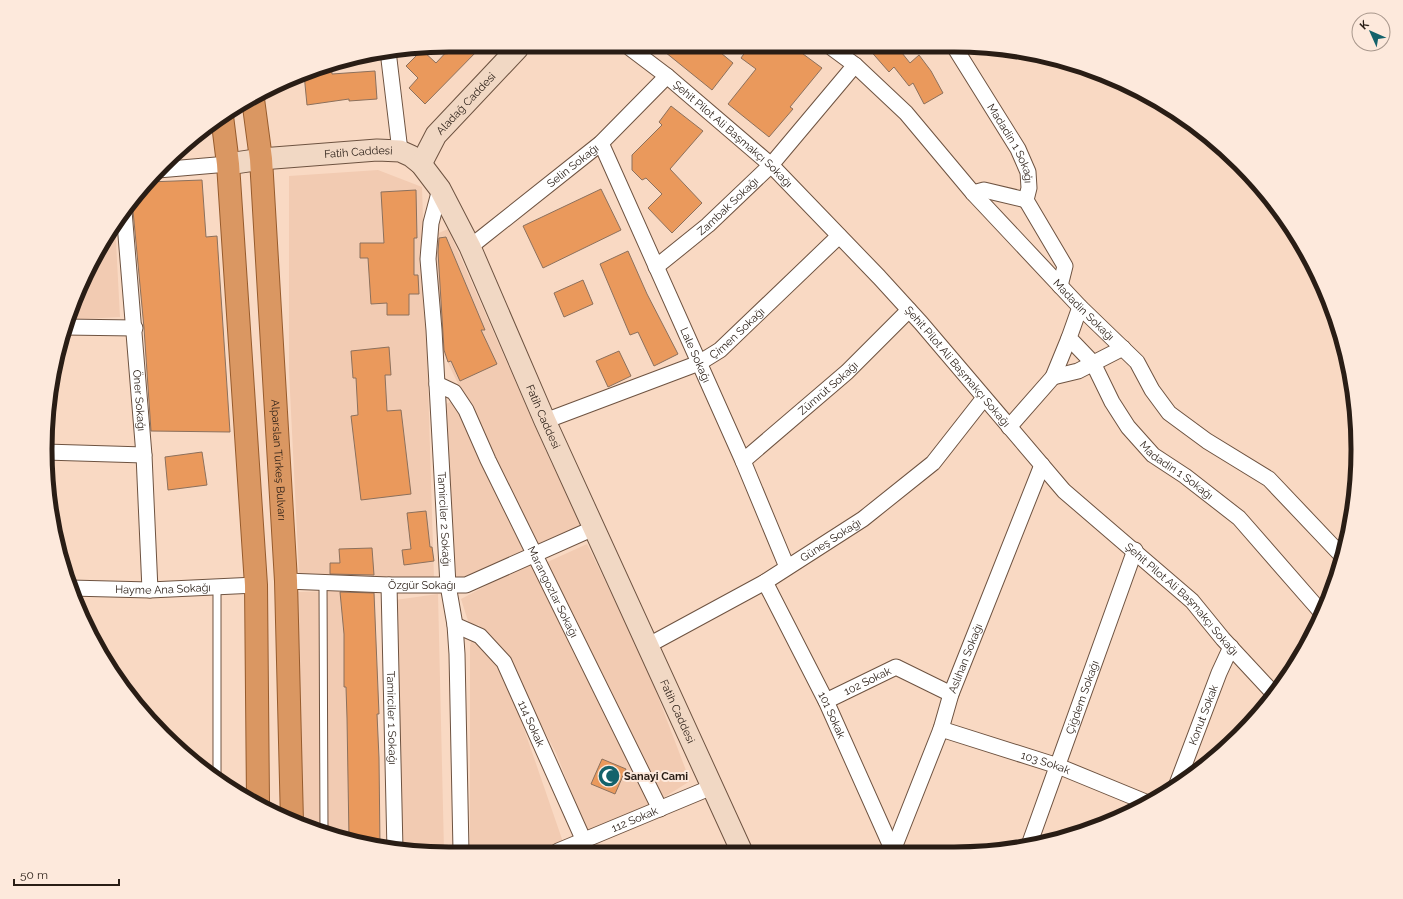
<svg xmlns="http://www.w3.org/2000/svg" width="1403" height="899" viewBox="0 0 1403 899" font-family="Raleway,sans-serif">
<rect width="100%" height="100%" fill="#f9d9c3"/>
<!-- built -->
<path fill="#f2cbb2" d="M378,170L422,187L434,579L329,580L299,574L289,371V176Z
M115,223L120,317L66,320L99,247Z
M448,229L549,458L582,525L535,545L439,344L434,235Z
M454,400L523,550L455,582L444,405Z
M587,544L646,665L690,781L660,800L543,564Z
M531,562L650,804L587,832L556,753L513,672L492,646L479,625L469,624L461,599Z
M375,590L380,846L301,825L298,592Z
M438,594L444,851H402L395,600Z
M472,634L502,665L563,842L532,851H470V647Z"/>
<!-- building -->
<path fill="#ea995c" stroke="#8c705c" d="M450,48H480L425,104L409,88L418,78L406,66L422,50L436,63Z
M660,48H715L733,63L712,90Z
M748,48H795L822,68L790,107L793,109L769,137L728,104L756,69L741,58Z
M868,48H898L910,63L919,55L931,71L943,93L924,104L913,83L909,86L894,67L889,72Z
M331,64L332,74L375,71L377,99L349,101V99L307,105L304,74L320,66Z
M671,106L703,131L670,169L702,203L672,233L648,208L662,194L646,178L642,180L632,170V155L662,125L659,122Z
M202,180L206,237L217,236L230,432L151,431L144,328L132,200L148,182Z
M601,189L621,230L543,268L523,226Z
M416,190L417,238H414V275H418L419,294H409V315H387V303L371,304L368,258H360V243H384L381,192Z
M446,237L485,330H481L497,364L460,381L451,361L448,362L444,350L438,252L439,238Z
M628,251L647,294L678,354L654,366L638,332L630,335L600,264Z
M583,280L593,304L564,317L554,293Z
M389,347L391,375H385L387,411L401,410L411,494L361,500L351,416L358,415L356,378H353L351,351Z
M619,351L631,376L608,387L596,361Z
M202,452L207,485L168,490L165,457Z
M426,511L430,547H432L434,561L404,565L402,550L411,549L407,513Z
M372,548L374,575L330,574V563H340L339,549Z
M340,592L374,593L379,714H377L379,758L380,846L349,838L347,718L346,687H344V634Z
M602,759L626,769L615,794L591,784Z"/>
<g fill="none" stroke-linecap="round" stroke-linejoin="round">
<!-- service casing -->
<g stroke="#6e5341" stroke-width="9">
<path id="service" d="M323,582L324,831
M217,778V587"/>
</g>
<!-- minor casing -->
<g stroke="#6e5341" stroke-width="17">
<g id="minor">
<path id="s1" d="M630,48L667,76L771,165L879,277L921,323L1064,491L1192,601L1223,639L1275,695"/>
<path id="s2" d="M832,48L855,65L906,113L973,193L1080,307L1137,362L1152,390L1169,413L1207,441L1269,479L1343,557"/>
<path id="s3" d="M955,48L1018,149L1028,172L1029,188L1026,200L1065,266L1060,286"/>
<path d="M388,51L400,151"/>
<path id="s4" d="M601,143L743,461L787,567"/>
<path d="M158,170L228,164"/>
<path id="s5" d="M440,189L431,223L428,259L434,330L448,585L455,625L457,654L461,851"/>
<path d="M973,193L984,190L1026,200"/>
<path id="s6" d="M124,211L144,455L150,590"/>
<path id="s7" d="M470,247L601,143L667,76"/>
<path id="s8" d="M656,267L708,225L771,165L855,65"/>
<path id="s9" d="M1080,307L1069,338L1093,363L1112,402L1128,427L1153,455L1185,476L1239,518L1322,613"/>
<path d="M64,327L135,328"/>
<path d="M1053,377L1078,371L1123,348"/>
<path id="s10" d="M437,384L454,392L466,410L488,460L660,809"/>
<path id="s11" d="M545,421L699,363L720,350L839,236"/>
<path d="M1009,427L1053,377L1069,338"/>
<path d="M45,452L144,455"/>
<path id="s12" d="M743,461L847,372L909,310"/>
<path id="s13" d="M286,581L389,585H466L594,528"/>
<path id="s14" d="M765,582L826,701L893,851"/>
<path id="s15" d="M389,585L395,850"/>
<path id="s16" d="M70,588L150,590L256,585"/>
<path id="s17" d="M455,625L480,636L504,662L584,841"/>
<path id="s18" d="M647,646L765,582L863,519L933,463L984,398"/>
<path id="s19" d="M826,701L896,667L951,694"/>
<path id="s20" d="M941,729L1058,766L1148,803"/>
<path id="s21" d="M1177,784L1219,673L1231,647"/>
<path id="s22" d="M1029,845L1135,550"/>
<path id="s23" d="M558,851L712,787"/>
<path id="s24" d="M892,853L941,729L951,694L1042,465"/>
</g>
</g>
<!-- secondary casing -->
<g stroke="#6e5341" stroke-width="23">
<g id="secondary">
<path id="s25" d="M228,164L261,159L377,150L400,151L411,156L421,164L440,189L470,247L545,421L742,852"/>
<path id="s26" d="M421,164L436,135L518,48"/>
</g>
</g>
<!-- trunk casing -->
<g stroke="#965b2d" stroke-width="24">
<g id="trunk">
<path id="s27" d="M253,99L261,159L286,581L292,822"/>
<path d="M222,116L228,164L256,585L258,802"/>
</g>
</g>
<!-- service -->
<use href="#service" stroke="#fff" stroke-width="7"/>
<!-- minor -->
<use href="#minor" stroke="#fff" stroke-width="15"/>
<!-- secondary -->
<use href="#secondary" stroke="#f1d8c4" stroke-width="21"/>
<!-- trunk -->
<use href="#trunk" stroke="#da9762" stroke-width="22"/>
</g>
<!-- icons -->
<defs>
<g id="mosque-disc" transform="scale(1.15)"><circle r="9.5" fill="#14626b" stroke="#fde9dc"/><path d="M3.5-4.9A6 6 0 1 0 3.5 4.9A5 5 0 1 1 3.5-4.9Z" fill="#fff"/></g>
</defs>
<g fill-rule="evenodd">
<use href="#mosque-disc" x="609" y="776"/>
</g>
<g text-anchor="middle" stroke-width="4" stroke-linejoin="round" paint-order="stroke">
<!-- street labels -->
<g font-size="11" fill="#291d15" stroke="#fde9dc">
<text dy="4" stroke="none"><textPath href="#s26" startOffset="76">Aladağ Caddesi</textPath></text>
<text dy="4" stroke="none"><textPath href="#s1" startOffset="134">Şehit Pilot Ali Başmakçı Sokağı</textPath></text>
<text dy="4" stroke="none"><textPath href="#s3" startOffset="111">Madadin 1 Sokağı</textPath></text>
<text dy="4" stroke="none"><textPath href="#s25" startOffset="131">Fatih Caddesi</textPath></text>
<text dy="4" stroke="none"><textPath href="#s7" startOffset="131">Selin Sokağı</textPath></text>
<text dy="4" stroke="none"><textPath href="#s8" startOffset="94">Zambak Sokağı</textPath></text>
<text dy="4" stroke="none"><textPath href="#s2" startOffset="364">Madadin Sokağı</textPath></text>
<text dy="4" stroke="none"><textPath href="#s11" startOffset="213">Çimen Sokağı</textPath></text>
<text dy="4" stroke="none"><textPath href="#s4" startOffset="232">Lale Sokağı</textPath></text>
<text dy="4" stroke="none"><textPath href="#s1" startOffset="458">Şehit Pilot Ali Başmakçı Sokağı</textPath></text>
<text dy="4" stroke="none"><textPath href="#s12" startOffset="112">Zümrüt Sokağı</textPath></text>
<text dy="4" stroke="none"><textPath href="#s6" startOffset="190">Öner Sokağı</textPath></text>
<text dy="4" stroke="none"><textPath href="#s25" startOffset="479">Fatih Caddesi</textPath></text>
<text dy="4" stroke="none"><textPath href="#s27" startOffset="362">Alparslan Türkeş Bulvarı</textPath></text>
<text dy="4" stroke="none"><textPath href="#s9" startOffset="206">Madadin 1 Sokağı</textPath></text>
<text dy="4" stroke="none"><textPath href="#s5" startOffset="332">Tamirciler 2 Sokağı</textPath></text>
<text dy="4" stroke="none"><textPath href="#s18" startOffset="212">Güneş Sokağı</textPath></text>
<text dy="4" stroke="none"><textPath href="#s13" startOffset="136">Özgür Sokağı</textPath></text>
<text dy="4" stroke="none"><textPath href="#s16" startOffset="93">Hayme Ana Sokağı</textPath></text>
<text dy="4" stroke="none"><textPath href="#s10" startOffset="242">Marangozlar Sokağı</textPath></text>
<text dy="4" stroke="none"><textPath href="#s1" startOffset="782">Şehit Pilot Ali Başmakçı Sokağı</textPath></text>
<text dy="4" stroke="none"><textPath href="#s24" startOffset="208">Aslıhan Sokağı</textPath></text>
<text dy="4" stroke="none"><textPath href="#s19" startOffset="46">102 Sokak</textPath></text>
<text dy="4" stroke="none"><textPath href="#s22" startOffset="157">Çiğdem Sokağı</textPath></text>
<text dy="4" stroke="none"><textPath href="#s25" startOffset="803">Fatih Caddesi</textPath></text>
<text dy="4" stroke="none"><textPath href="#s14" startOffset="149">101 Sokak</textPath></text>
<text dy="4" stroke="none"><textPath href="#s21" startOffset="74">Konut Sokak</textPath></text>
<text dy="4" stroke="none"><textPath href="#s15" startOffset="133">Tamirciler 1 Sokağı</textPath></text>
<text dy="4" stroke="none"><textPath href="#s17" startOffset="130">114 Sokak</textPath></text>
<text dy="4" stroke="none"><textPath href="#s20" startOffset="110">103 Sokak</textPath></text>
<text dy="4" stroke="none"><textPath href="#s23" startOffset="83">112 Sokak</textPath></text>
</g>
<!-- poi labels -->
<g font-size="11" font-weight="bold" fill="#291d15" stroke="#fde9dc" text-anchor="start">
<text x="624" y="780">Sanayi Cami</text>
</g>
</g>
<!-- crop -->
<path d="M0 0H1403V899H0ZM449 52H954A397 397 0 0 1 1351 449V450A397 397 0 0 1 954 847H449A397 397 0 0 1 52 450V449A397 397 0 0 1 449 52Z" fill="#fde9dc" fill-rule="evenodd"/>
<path fill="none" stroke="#291d15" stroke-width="5" d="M449 52H954A397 397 0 0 1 1351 449V450A397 397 0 0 1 954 847H449A397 397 0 0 1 52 450V449A397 397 0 0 1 449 52Z"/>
<!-- north arrow -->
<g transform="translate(1371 32) rotate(315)"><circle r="19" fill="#fde9dc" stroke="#a8978c"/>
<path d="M0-3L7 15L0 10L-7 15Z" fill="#14626b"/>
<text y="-6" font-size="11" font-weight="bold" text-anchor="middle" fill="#291d15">K</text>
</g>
<!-- scale -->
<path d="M14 879v6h105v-6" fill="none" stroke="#291d15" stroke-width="2"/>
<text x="20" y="879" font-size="12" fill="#291d15" stroke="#fde9dc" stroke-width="3" paint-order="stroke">50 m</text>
</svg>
